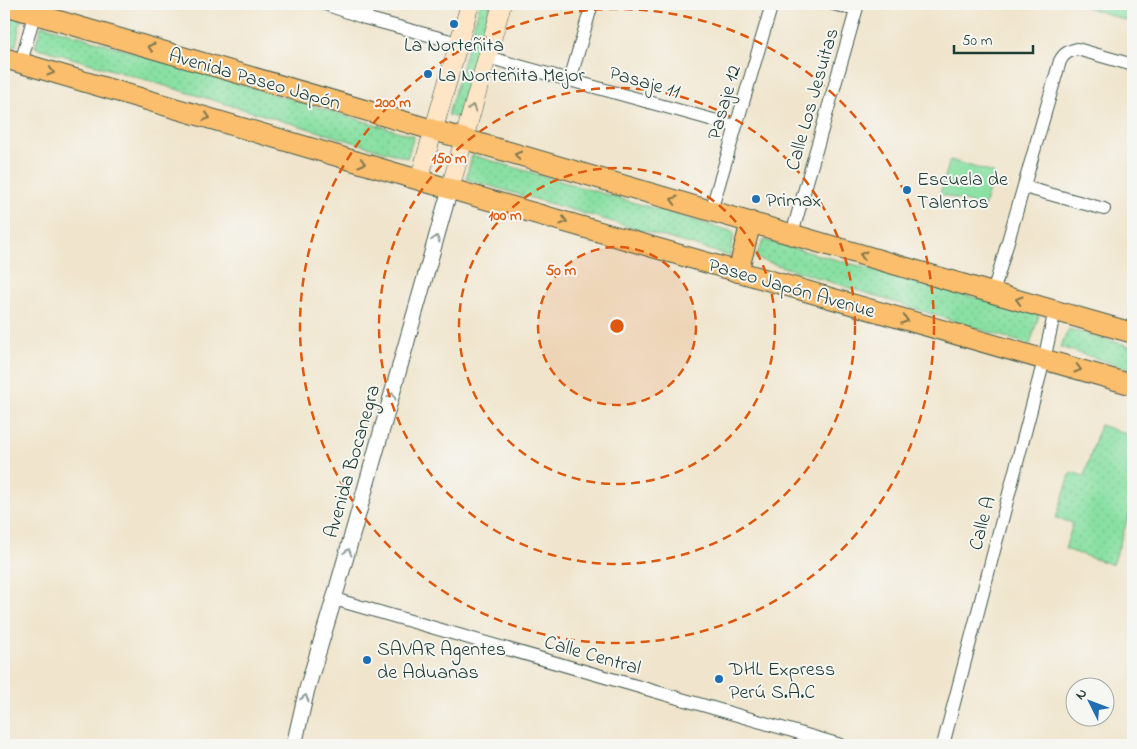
<svg xmlns="http://www.w3.org/2000/svg" width="1137" height="749" viewBox="0 0 1137 749" font-family="'Indie Flower',sans-serif">
<defs>
<pattern id="grass-dots" width="8" height="8" patternUnits="userSpaceOnUse" patternTransform="scale(1.25)"><rect width="8" height="8" fill="#89e0a3"/><path d="M2 2h.1M6 6h.1" fill="none" stroke="#76c18d" stroke-width="1.8" stroke-linecap="round"/></pattern>
<pattern id="park-tufts" width="24" height="20" patternUnits="userSpaceOnUse" patternTransform="scale(1.25)"><rect width="24" height="20" fill="#89e0a3"/><path d="M3 7l-1-3M5 7V3M7 7l1-3M15 17l-1-3M17 17v-4M19 17l1-3" fill="none" stroke="#76c18d"/></pattern>
</defs>
<rect width="100%" height="100%" fill="#f6f6f2"/>
<filter id="ink" filterUnits="userSpaceOnUse"><feTurbulence type="fractalNoise" baseFrequency=".02" numOctaves="2"/><feDisplacementMap in="SourceGraphic" scale="10" xChannelSelector="R" yChannelSelector="G"/><feConvolveMatrix kernelMatrix="1 2 1 2 8 2 1 2 1" color-interpolation-filters="sRGB"/></filter>
<filter id="wash" filterUnits="userSpaceOnUse"><feTurbulence type="fractalNoise" baseFrequency=".0096" numOctaves="4" result="noise"/><feDisplacementMap in="SourceGraphic" scale="20" xChannelSelector="R" yChannelSelector="G"/><feGaussianBlur stdDeviation="1.12" result="paint"/><feColorMatrix in="noise" values="0 0 0 0 0 0 0 0 0 0 0 0 0 0 0 0 0 1.4 0 .05"/><feComposite in="paint" operator="in"/></filter>
<g filter="url(#wash)">
<rect width="100%" height="100%" fill="#f0e5cc"/>
<!-- grass -->
<path fill="url(#grass-dots)" stroke="#548e6c" d="M480,4H491L458,118L448,115Z
M4,14L21,19L16,46L4,43Z
M42,25L414,136L407,158L35,47Z
M472,155L734,232L730,256L466,179Z
M764,240L1039,315L1030,345L755,258Z
M1069,329L1133,347V370L1060,347Z
M1100,425L1133,436V502L1113,565L1065,549L1073,523L1056,518L1071,472L1084,476Z"/>
<!-- park -->
<path fill="url(#park-tufts)" stroke="#548e6c" d="M1078,4H1133V23Z"/>
<!-- garden -->
<path fill="#89e0a3" stroke="#548e6c" d="M950,160L994,173L984,207L940,194Z"/>
</g>
<g filter="url(#ink)">
<g fill="none" stroke-linecap="round" stroke-linejoin="round">
<!-- minor casing -->
<g stroke="#3e564b" stroke-width="14">
<path id="minor" d="M325,4L365,18L447,40L458,44
M833,4L856,10
M365,18L369,4
M487,57L735,126
M21,63L37,4
M570,80L592,4
M1024,187L1104,209
M711,211L772,4
M792,234L858,4
M993,293L1060,61C1064,53 1069,51 1077,49L1133,65
M334,599L841,745
M943,745L1044,360L1055,310"/>
</g>
<!-- tertiary casing -->
<g stroke="#3e564b" stroke-width="17">
<path id="tertiary" d="M294,745L307,689L334,599L450,189"/>
</g>
<!-- secondary casing -->
<g stroke="#3e564b" stroke-width="19">
<path id="secondary" d="M419,180L470,4
M450,189L502,4"/>
</g>
<!-- primary casing -->
<g stroke="#3e564b" stroke-width="22">
<path id="primary" d="M4,5L986,291L1133,333
M4,58L419,180L1133,385
M738,272L751,222"/>
</g>
<!-- minor -->
<use href="#minor" stroke="#fff" stroke-width="12"/>
<!-- tertiary -->
<use href="#tertiary" stroke="#fff" stroke-width="15"/>
<!-- secondary -->
<use href="#secondary" stroke="#fde5c5" stroke-width="18"/>
<!-- primary -->
<use href="#primary" stroke="#fabe6d" stroke-width="20"/>
</g>
<!-- one-way arrows -->
<defs><path id="oneway-chevron" d="M-2-3.5L2.5 0L-2 3.5" fill="none" stroke-width="1.6" stroke-linecap="round" stroke-linejoin="round" transform="scale(1.25)"/></defs>
<g stroke="#82774e">
<use href="#oneway-chevron" transform="translate(151 47) rotate(-164)"/>
<use href="#oneway-chevron" transform="translate(51 72) rotate(16)"/>
<use href="#oneway-chevron" transform="translate(207 117) rotate(16)"/>
<use href="#oneway-chevron" transform="translate(518 155) rotate(-164)"/>
<use href="#oneway-chevron" transform="translate(362 163) rotate(16)"/>
<use href="#oneway-chevron" transform="translate(674 200) rotate(-164)"/>
<use href="#oneway-chevron" transform="translate(564 221) rotate(16)"/>
<use href="#oneway-chevron" transform="translate(863 255) rotate(-164)"/>
<use href="#oneway-chevron" transform="translate(1019 300) rotate(-164)"/>
<use href="#oneway-chevron" transform="translate(905 320) rotate(16)"/>
<use href="#oneway-chevron" transform="translate(1078 369) rotate(16)"/>
</g>
<use stroke="#8e917c" href="#oneway-chevron" transform="translate(472 108) rotate(-74)"/>
<g stroke="#8f9e9a">
<use href="#oneway-chevron" transform="translate(436 239) rotate(-74)"/>
<use href="#oneway-chevron" transform="translate(392 396) rotate(-74)"/>
<use href="#oneway-chevron" transform="translate(348 552) rotate(-74)"/>
<use href="#oneway-chevron" transform="translate(305 698) rotate(-76)"/>
</g>
</g>
<!-- distance rings -->
<circle cx="617" cy="326" r="79" fill="#de580e" fill-opacity=".12"/>
<g fill="none" stroke="#de580e" stroke-width="2.5" stroke-dasharray="9 6">
<circle cx="617" cy="326" r="79"/>
<circle cx="617" cy="326" r="158"/>
<circle cx="617" cy="326" r="238"/>
<circle cx="617" cy="326" r="317"/>
</g>
<!-- markers -->
<g fill="#1f6fb2" stroke="#f6f6f2" stroke-width="2">
<circle cx="454" cy="24" r="5"/>
<circle cx="428" cy="74" r="5"/>
<circle cx="907" cy="190" r="5"/>
<circle cx="756" cy="199" r="5"/>
<circle cx="367" cy="660" r="5"/>
<circle cx="719" cy="679" r="5"/>
</g>
<g text-anchor="middle" stroke-width="4" stroke-linejoin="round" paint-order="stroke">
<!-- poi labels -->
<g font-size="20" fill="#1f3d34" stroke="#f6f6f2" text-anchor="start">
<text x="454" y="51" text-anchor="middle">La Norteñita</text>
<text x="438" y="81">La Norteñita Mejor</text>
<text x="917" y="185">Escuela de<tspan x="917" dy="23">Talentos</tspan></text>
<text x="766" y="206">Primax</text>
<text x="377" y="655">SAVAR Agentes<tspan x="377" dy="23">de Aduanas</tspan></text>
<text x="729" y="675">DHL Express<tspan x="729" dy="23">Perú S.A.C</tspan></text>
</g>
<!-- street labels -->
<g font-size="20" fill="#1f3d34" stroke="#f6f6f2">
<text transform="translate(255 78) rotate(16)" y="7">Avenida Paseo Japón</text>
<text transform="translate(645 81) rotate(16)" y="7">Pasaje 11</text>
<text transform="translate(811 99) rotate(-74)" y="7">Calle Los Jesuitas</text>
<text transform="translate(723 102) rotate(-74)" y="7">Pasaje 12</text>
<text transform="translate(792 287) rotate(16)" y="7">Paseo Japón Avenue</text>
<text transform="translate(351 461) rotate(-74)" y="7">Avenida Bocanegra</text>
<text transform="translate(981 523) rotate(-75)" y="7">Calle A</text>
<text transform="translate(593 654) rotate(16)" y="7">Calle Central</text>
</g>
</g>
<circle cx="617" cy="326" r="8" fill="#de580e" stroke="#f6f6f2" stroke-width="2.5"/>
<g font-size="15" text-anchor="middle" font-weight="bold" fill="#de580e" stroke="#f6f6f2" stroke-width="4" stroke-linejoin="round" paint-order="stroke">
<text x="393" y="107">200 m</text>
<text x="449" y="163">150 m</text>
<text x="505" y="220">100 m</text>
<text x="561" y="275">50 m</text>
</g>
<!-- margin -->
<rect width="1137" height="749" fill="none" stroke="#f6f6f2" stroke-width="20"/>
<!-- north arrow -->
<g transform="translate(1090 702) rotate(312)"><circle r="24" fill="#f6f6f2" stroke="#a0aca6"/>
<path d="M0-4L9 19L0 12L-9 19Z" fill="#1f6fb2"/>
<text y="-8" font-size="14" font-weight="bold" text-anchor="middle" fill="#1f3d34">N</text>
</g>
<!-- scale -->
<path d="M954 45v8h79v-8" fill="none" stroke="#1f3d34" stroke-width="2.5"/>
<text x="962" y="45" font-size="15" fill="#1f3d34" stroke="#f6f6f2" stroke-width="4" paint-order="stroke">50 m</text>
</svg>
